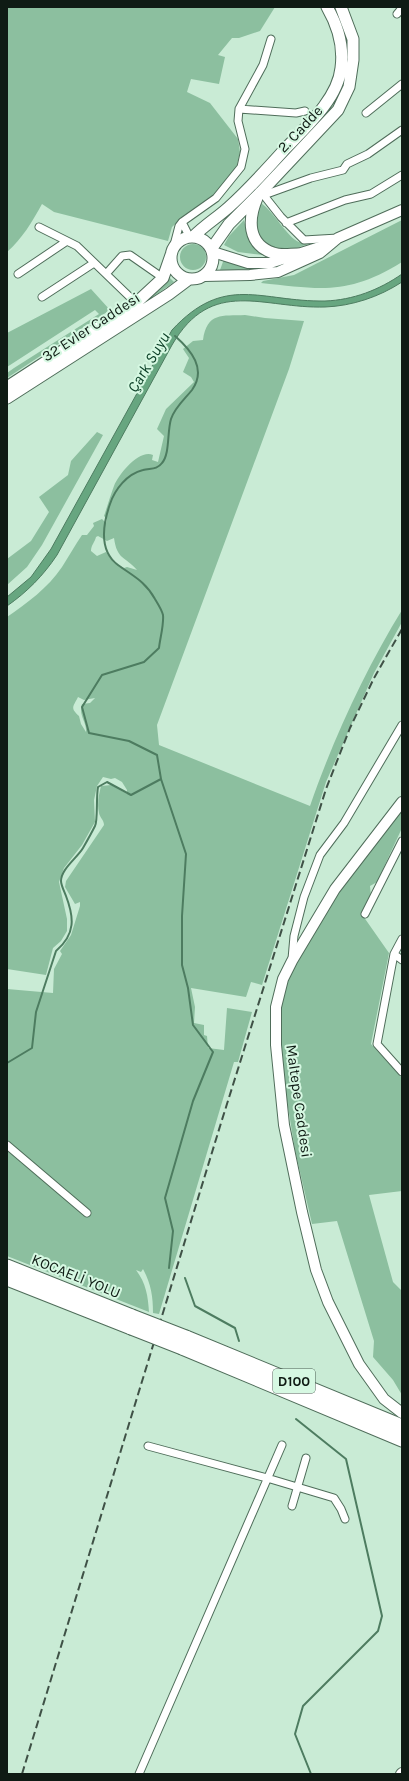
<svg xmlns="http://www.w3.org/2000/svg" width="409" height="1781" viewBox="0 0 409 1781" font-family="Karla,sans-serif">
<rect width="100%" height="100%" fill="#c9ebd5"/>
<!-- green -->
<path fill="#8cbf9f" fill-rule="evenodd" d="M7,7H275L260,31L239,38H232L218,55L225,57L219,84L191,79L187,92L210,103L238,139L240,152L235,173L210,199L185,215L172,227L168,241L54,212L42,204C32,222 22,239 7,252Z
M261,203C274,212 288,238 299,242C301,243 305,243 308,244L288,251H281L262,241L254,228L257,207Z
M244,220L248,238L263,255L238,252L224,245L229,236Z
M402,220V262C347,296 321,289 261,283L263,281L294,275Z
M180 257a13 13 0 1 1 26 0a13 13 0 1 1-26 0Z
M224,259H299C270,271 250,270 220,270Z
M169,277L174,282L130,313Z
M91,289L110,310L7,378V373L14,368L99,314L95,310L7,367V333Z
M245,315L265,318L304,321L289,369L157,725L159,745L310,806C332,742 366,668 402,610V622L374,673L326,782L262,985L251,982L246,997L191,988L195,1007L194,1023L204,1025V1035L207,1036L208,1048L224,1050L227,1008L252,1012L238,1062H234L159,1314L153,1313C153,1296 151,1284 143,1269L141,1272L136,1270C146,1283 148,1296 149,1312L7,1256V989L53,993L54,969L62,954L60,951L71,935L80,906V902L75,904L65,887L66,881L104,825C104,820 100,818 99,813C97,804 99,794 101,786L111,785L127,794V790L122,782L115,778L111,779L103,777L97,786L94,800L95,822L82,845L64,868L59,882L67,919V931L61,941L53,948L46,975L7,969V617C27,603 48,588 62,567C69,556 75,545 82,535H87L94,526L93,523L102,519L106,523L107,519L104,516C107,507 111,494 114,486C119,474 139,449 153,455L152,460L158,462L164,436L157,429L166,409L194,382L191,377L183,372L189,358L183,349L193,341L203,340C207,312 222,316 245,315ZM98,536L107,541L114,538C117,560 125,556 137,570L127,567L124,568L114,563L106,552L97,556L91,551C91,545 95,542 96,537ZM78,697L84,700L95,698L90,703L82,704C78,715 87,722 86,732L81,724L79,716C70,708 73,707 78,697Z
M97,432L103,435L42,545L27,567L7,585V559L31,541L49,512L39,497L68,475L71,461Z
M402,807V828L377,882L370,886L371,896L361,913L389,953L371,1044L402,1078V1191L369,1195L393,1282L402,1291V1395L393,1380L373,1357L374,1341L337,1221L312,1224L295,1150L280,1058L278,1042L282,992L293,963L318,920Z"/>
<!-- water -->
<path fill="#67a680" stroke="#4d7c60" d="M402,274V282C379,297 352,306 325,307C263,309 212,276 172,345L57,555C43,576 27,592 7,606V597L31,577L51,549L172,330C225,273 260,302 325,301C353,300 379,290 402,274Z"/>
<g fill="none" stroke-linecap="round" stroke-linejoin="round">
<!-- stream -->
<path stroke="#4d7c60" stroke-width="2" d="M7,1063L32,1048L36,1012L56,951C76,934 74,917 66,896C64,891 61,885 61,881C61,869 77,858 83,848C87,841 91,834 95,826C98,821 96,797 98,787L107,782L131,795L161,779
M169,1268L173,1231L165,1198L193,1101L213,1052L193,1025L188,988L182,965V916L186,854L161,779L157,755L129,741L89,733L82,707L102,675L144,662L159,648C160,638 164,625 163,615C162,610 158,604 155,599C145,581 133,576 118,565C98,550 103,524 110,504C115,489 127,474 143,470C150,468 157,470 162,463C170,454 167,432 171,419C175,407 184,400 192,390C207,369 191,350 175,336
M185,1278L195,1306L235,1328L239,1341
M296,1419L346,1459L382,1616L378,1631L303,1706L295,1734L311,1774"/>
<!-- street casing -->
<g stroke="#4f6d5a" stroke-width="9">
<path id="street" d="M397,14L402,8
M239,109L296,113L305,111
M366,113L402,84
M262,193L281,217L304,240L338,238
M264,195L311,178L343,170L347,164L368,154L402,130
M286,223L345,200L371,194L402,175
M39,227L77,246L136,303
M189,236L182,222L216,198L241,167L245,149L238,121L239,109L263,65L271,39
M173,249L179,226L182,222
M18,274L67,241
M106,274L122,256L130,255L163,278
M42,297L94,263
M365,914L402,841
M402,939L394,954L402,960
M394,954L377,1044L402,1072
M292,959L294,936L304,897L320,855L344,823L402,725
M7,1145L87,1213
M148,1446L267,1478L334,1498L341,1509L345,1519
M292,1506L306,1458
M139,1774L282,1445"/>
</g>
<!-- secondary casing -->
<g stroke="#4f6d5a" stroke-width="12">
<path id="secondary" d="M213,252L248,263H270L326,245
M204,276L250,275L278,272L320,253L338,238L402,210
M402,802L335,889L292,961L283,979L276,1007V1045L284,1125L302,1212L316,1270L328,1302L359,1364L384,1399L402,1413
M401,1774L402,1773"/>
</g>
<!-- primary casing -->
<g stroke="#4f6d5a" stroke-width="13">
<path id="primary" d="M257,198C248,219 247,244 273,253C281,256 290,254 298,254
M194,236C205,225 218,217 229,207C249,189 267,169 284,150C305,128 338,99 341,68C344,46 338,26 327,7
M171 258a21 21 0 1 1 42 0a21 21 0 1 1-42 0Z
M212,248L229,224L261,192L338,110L349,87L353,60V39L341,7
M7,387L136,303L163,278L171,255
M7,398L169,294L189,279"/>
</g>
<!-- highway casing -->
<g stroke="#4f6d5a" stroke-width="15">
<path id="highway" d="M7,1266L132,1316
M7,1279L131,1328
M186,1337L402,1426
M182,1348L402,1440"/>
</g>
<!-- street -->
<use href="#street" stroke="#fff" stroke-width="7"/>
<!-- secondary -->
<use href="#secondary" stroke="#fff" stroke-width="10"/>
<!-- primary -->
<use href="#primary" stroke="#fff" stroke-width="11"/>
<!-- highway -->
<use href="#highway" stroke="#fff" stroke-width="13"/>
<!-- rail -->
<path stroke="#3f5146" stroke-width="2" stroke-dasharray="8 4" stroke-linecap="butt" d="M22,1774L221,1123L326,789L350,728L374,678L402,629"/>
<!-- highway-bridge casing -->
<g stroke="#4f6d5a" stroke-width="15" stroke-linecap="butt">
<path id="highway-bridge" d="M132,1316L186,1337
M131,1328L182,1348"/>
</g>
<!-- highway-bridge -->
<use href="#highway-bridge" stroke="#fff" stroke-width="13"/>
</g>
<g text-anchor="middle" stroke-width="4" stroke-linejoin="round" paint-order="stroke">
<!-- shield labels -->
<rect fill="#d6f8e2" stroke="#4b5d52" stroke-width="1" x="273" y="1369" width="42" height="24" rx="3"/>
<g font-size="14" font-weight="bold" fill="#0f1b14">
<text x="294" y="1386">D100</text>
</g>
<!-- street labels -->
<g font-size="15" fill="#0f1b14" stroke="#d6f8e2">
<text transform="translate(300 129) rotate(-47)" y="5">2. Cadde</text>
<text transform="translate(91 327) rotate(-33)" y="5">32 Evler Caddesi</text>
<text transform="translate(299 1101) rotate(82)" y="5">Maltepe Caddesi</text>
<text transform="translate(76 1276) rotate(22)" y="5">KOCAELİ YOLU</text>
</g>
<!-- water labels -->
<g font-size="16" font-style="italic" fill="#093d24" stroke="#d6f8e2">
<text transform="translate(148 362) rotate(-59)" y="6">Çark Suyu</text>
</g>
</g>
<!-- border -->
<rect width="409" height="1781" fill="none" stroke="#0f1b14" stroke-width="16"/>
</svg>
